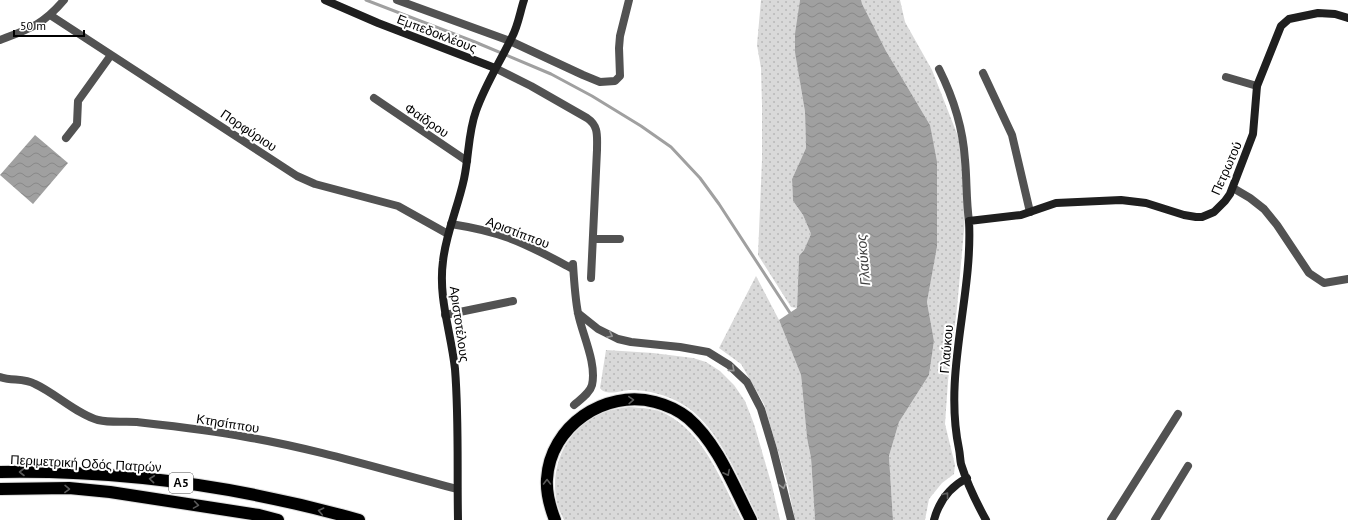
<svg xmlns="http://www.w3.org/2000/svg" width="1348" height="520" viewBox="0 0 1348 520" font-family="'PT Sans',sans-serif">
<defs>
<pattern id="green-dots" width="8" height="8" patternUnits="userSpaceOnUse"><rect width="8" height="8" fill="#d9d9d9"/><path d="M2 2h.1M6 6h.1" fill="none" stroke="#b8b8b8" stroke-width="1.8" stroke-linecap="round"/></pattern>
<pattern id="water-waves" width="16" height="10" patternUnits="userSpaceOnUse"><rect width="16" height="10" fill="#a0a0a0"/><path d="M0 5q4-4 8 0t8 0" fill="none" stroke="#888"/></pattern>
</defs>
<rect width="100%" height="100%" fill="#fff"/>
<!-- green -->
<path fill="url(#green-dots)" d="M761,0H800L799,10L800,82L805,112L806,148L792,179L793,201L803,215L811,234L804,250L799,256L797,308L791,307L758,255L762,160V105L761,68L757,45Z
M861,0H900L905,22L932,70L961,144L965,219L957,308L948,381L945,424L955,465L954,474L942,483L929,499L925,520H893L889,456L899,422L929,375L934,341L927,302L937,247L930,125L886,51L861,4Z
M756,276L779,320L801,375L807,438L811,458L815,520H795L787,482L764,404L741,364L719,348Z
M606,350L653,353L693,358L706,362L720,371L734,385L745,401L754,424L772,486L780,520H759C741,484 718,424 682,404C667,395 648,390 631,390C622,390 606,397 600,388Z
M629,407C641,408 655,408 666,414C705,434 722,483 742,520H564C562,515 558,509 557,503C549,467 566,429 600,414C609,410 619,408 629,407Z"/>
<!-- water -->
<path fill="url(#water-waves)" d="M800,0H861L862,4L886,51L930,125L937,162V247L927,302L934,341L929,375L899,422L889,456L893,520H815L811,458L807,438L801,375L779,320L797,308L799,256L804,250L811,234L803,215L793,201L792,179L806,148L805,112L795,52V34Z
M35,135L68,163L33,204L0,175Z"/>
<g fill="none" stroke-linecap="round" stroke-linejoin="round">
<!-- stream -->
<path stroke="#a0a0a0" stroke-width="3" d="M366,0L475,42L551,74L592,96L641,126L671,147L700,178L719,204L792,316"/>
<!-- highway casing -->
<g stroke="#dbdbdb" stroke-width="14">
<path id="highway" d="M0,472C121,470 243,487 359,520
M0,489L69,488L110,492L259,515L278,520
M555,520C550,507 546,493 547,479C550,426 605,389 655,402C667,405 678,410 688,418C718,444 733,485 751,520"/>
</g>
<!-- street -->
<path stroke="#525252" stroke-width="8" d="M397,0L510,41L583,75L600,82L615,81L620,76L619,48L620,36L629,0
M50,15L297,176L315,184L398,206L448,234
M0,40C29,29 43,25 64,0
M495,68L531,86L587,118C599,126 597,136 597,150L591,278
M939,69C953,97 963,128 965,160C967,180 966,200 969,221
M983,73L1012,135L1030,212
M1226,77L1257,86
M374,98L467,161
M66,138L77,124L78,101L111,55
M1233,188L1250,198L1264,209L1277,225L1309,273L1324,283L1348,279
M451,224C470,227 490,231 509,238C531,246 552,258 573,269
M594,239H620
M573,264C574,280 575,297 578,313C582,334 597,363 592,385C590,393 581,399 574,405
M578,313L598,329L618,339L631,342L680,347L708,352L729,365L747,382L761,409L773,449L791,520
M445,315L513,301
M0,377C12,381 24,378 35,384C55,393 78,415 98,420C111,423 125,421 137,422C173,426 210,430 246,437C317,449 387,471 457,489
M1111,520L1178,414
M1155,520L1188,466"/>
<!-- secondary -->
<path stroke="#1f1f1f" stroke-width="8" d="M325,0L378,23L495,68
M458,520C457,470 459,419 455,369C451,332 438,298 443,261C446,233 458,207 464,179C469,156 468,133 476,111C485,85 500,62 512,37C518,26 520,12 524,0
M934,520C939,501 950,487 967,478
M986,520C976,502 967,483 961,464C960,459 960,454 959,449C943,373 973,297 969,221L1021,215L1056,203L1121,200L1146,203L1184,215L1196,217H1202L1214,212L1225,201L1230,194L1253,134L1257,86L1281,26L1289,19L1318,13L1335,14L1348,18"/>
<!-- highway -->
<use href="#highway" stroke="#000" stroke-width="12"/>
</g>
<!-- one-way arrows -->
<defs><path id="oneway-chevron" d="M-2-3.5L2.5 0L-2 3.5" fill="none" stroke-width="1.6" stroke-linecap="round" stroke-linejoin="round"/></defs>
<g stroke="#979797">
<use href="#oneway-chevron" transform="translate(610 335) rotate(26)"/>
<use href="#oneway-chevron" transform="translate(732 369) rotate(41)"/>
<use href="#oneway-chevron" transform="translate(783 486) rotate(75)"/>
</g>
<g stroke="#595959">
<use href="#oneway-chevron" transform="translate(631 400) rotate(-2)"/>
<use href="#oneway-chevron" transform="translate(22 472) rotate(-180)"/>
<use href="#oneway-chevron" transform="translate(727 473) rotate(63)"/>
<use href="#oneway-chevron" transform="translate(152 479) rotate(-174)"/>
<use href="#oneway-chevron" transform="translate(547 482) rotate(-90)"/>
<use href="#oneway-chevron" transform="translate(67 489) rotate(1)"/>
<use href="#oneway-chevron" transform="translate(196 505) rotate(9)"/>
<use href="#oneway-chevron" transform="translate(321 511) rotate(-167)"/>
</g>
<use stroke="#626262" href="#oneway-chevron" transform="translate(946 495) rotate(-52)"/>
<g text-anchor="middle" stroke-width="4" stroke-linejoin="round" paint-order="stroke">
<!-- shield labels -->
<rect fill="#fff" stroke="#4c4c4c" stroke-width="1" x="169" y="473" width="24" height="20" rx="3"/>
<g font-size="12" font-weight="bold" fill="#000">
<text x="181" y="487">Α5</text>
</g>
<!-- street labels -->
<g font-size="13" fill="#000" stroke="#fff">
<text transform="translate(437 33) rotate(21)" y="5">Εμπεδοκλέους</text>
<text transform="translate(427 120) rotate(34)" y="5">Φαίδρου</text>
<text transform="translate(249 130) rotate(34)" y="5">Πορφύριου</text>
<text transform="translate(1226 168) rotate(-66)" y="5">Πετρωτού</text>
<text transform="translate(518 232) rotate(21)" y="5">Αριστίππου</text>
<text transform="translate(460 324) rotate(82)" y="5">Αριστοτέλους</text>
<text transform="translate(946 349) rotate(-85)" y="5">Γλαύκου</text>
<text transform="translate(228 423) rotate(9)" y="5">Κτησίππου</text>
<text transform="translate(86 463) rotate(3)" y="5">Περιμετρική Οδός Πατρών</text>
</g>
<!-- water labels -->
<g font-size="14" font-style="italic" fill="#414141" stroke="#fff">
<text transform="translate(863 260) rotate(-95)" y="5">Γλαύκος</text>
</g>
</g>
<!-- scale -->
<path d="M14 30v6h70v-6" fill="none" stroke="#000000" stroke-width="2"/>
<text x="20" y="30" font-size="12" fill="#000000" stroke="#ffffff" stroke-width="3" paint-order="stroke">50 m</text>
</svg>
